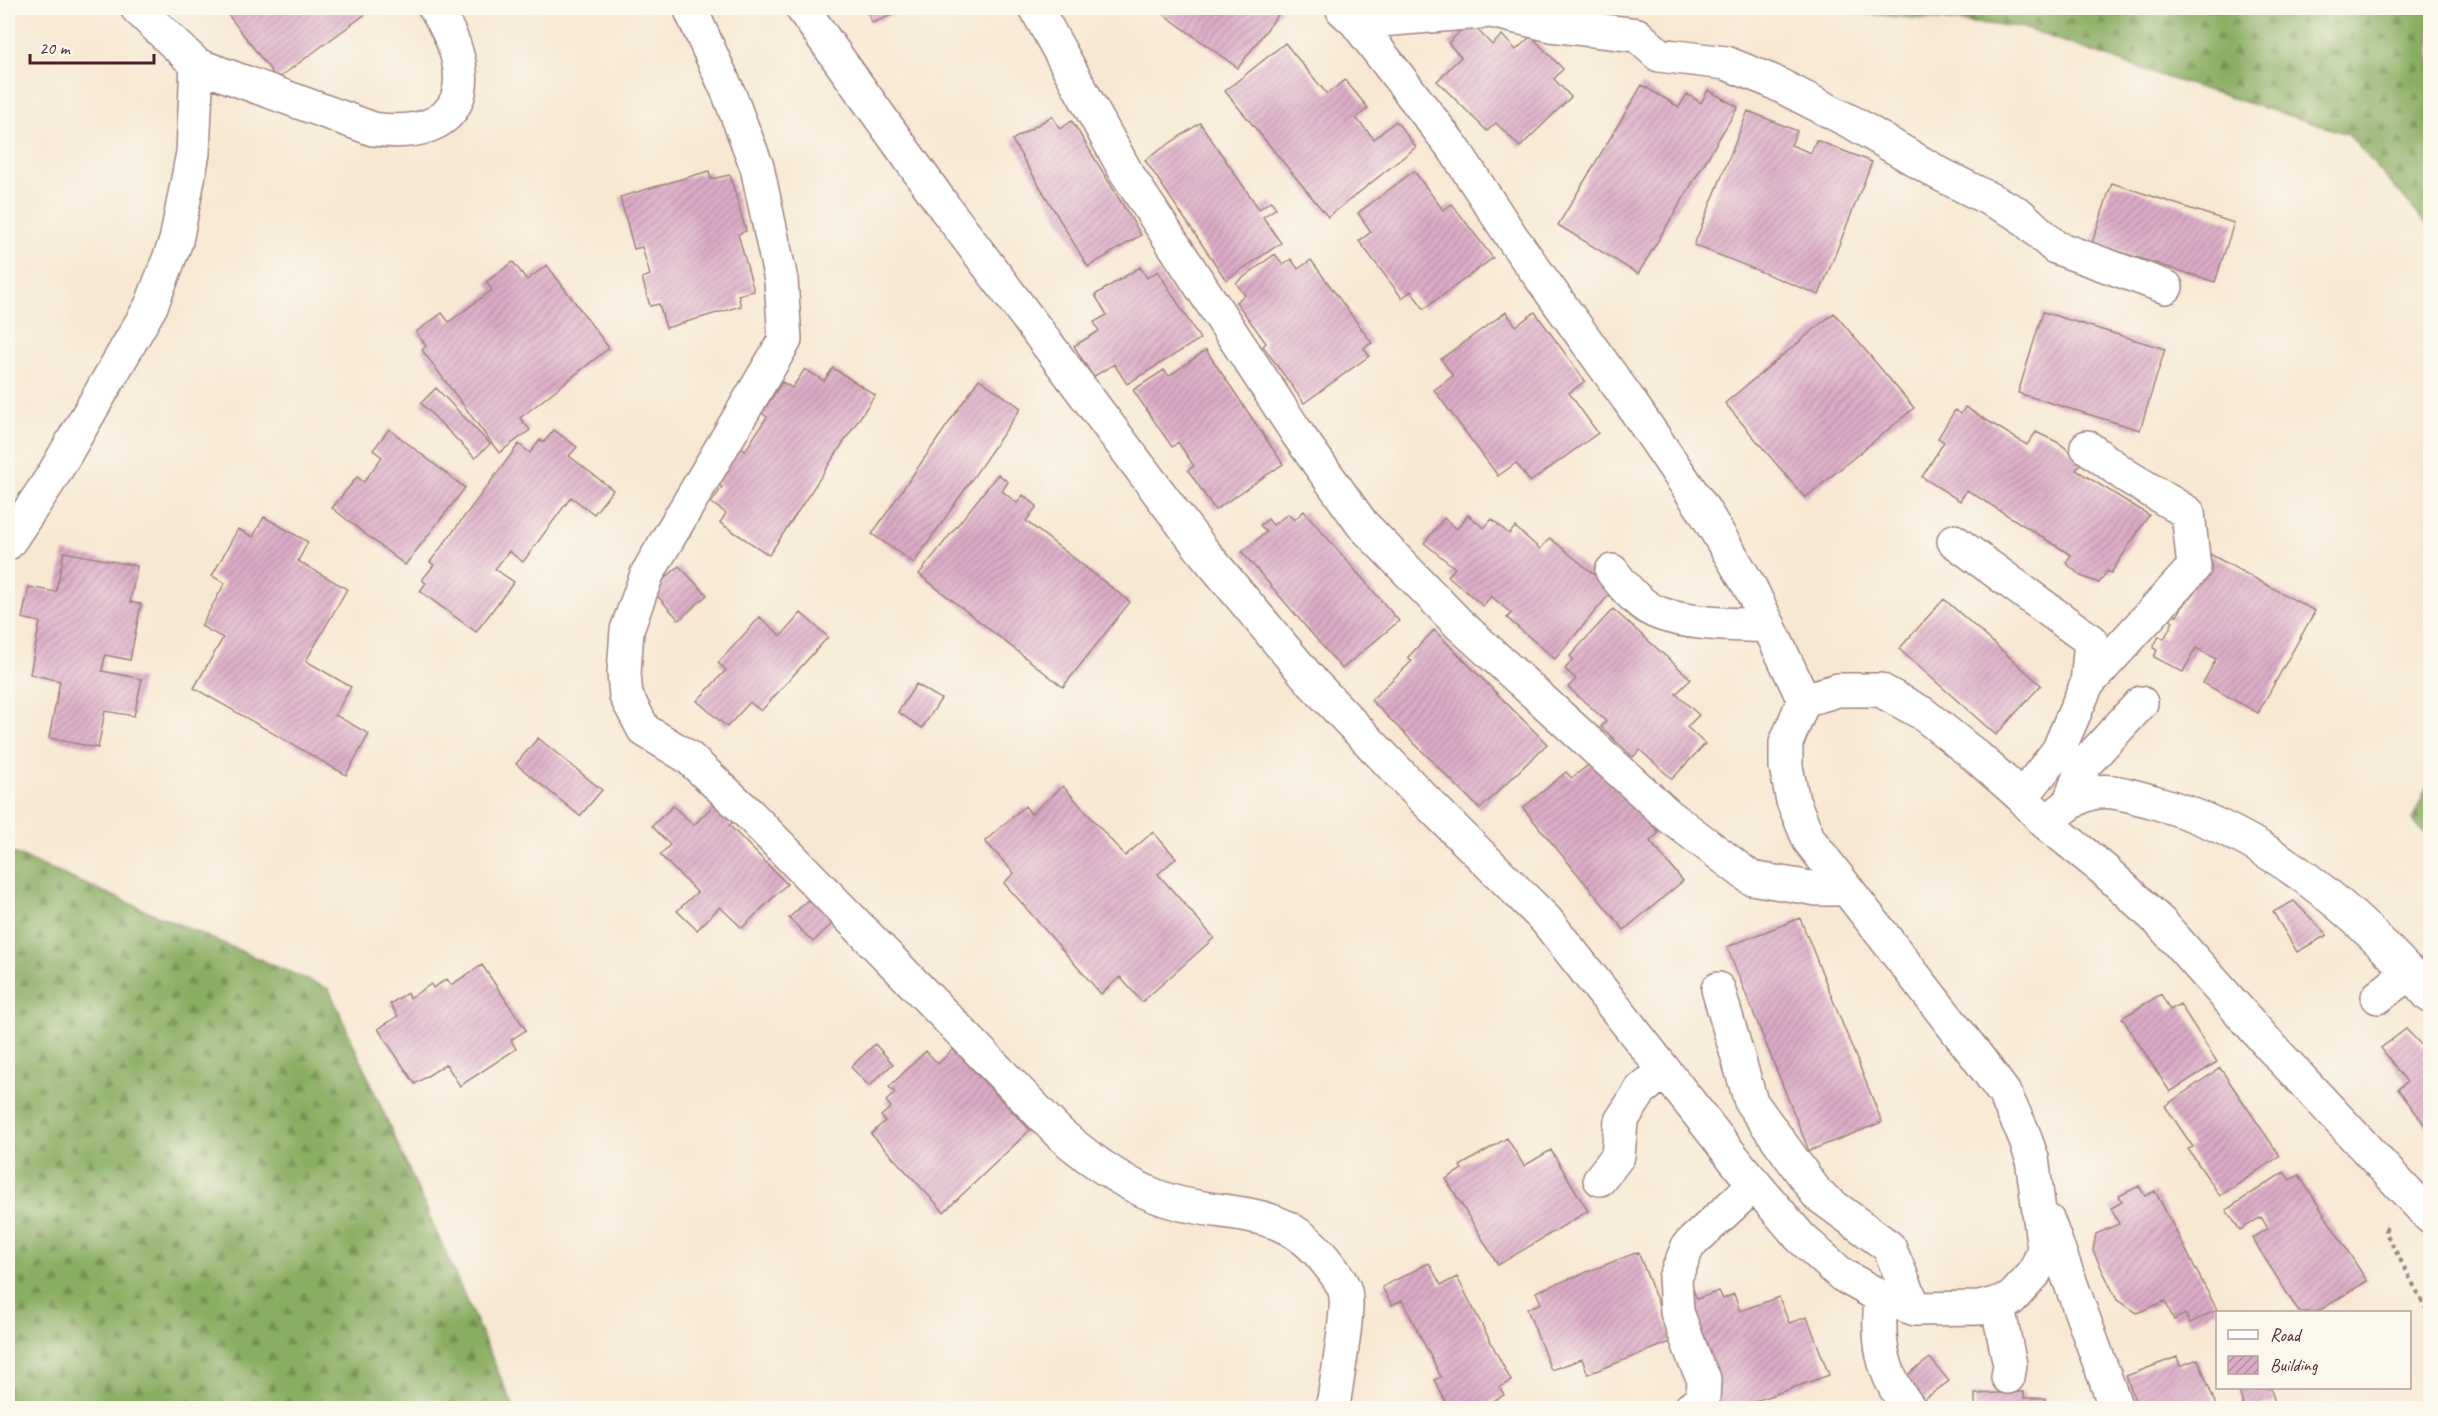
<svg xmlns="http://www.w3.org/2000/svg" width="2438" height="1416" viewBox="0 0 2438 1416" font-family="Caveat,sans-serif">
<defs>
<pattern id="forest-firs" width="22" height="20" patternUnits="userSpaceOnUse" patternTransform="scale(1.5)"><rect width="22" height="20" fill="#89ad62"/><path d="M5 1l3.5 6h-7zM16 11l3.5 6h-7z" fill="#728c51"/></pattern>
<pattern id="building-hatch" width="6" height="6" patternUnits="userSpaceOnUse" patternTransform="scale(1.5)"><rect width="6" height="6" fill="#dcabc7"/><path d="M-1 1l2-2M0 6l6-6M5 7l2-2" fill="none" stroke="#b48ba2"/></pattern>
</defs>
<rect width="100%" height="100%" fill="#fbf7ec"/>
<filter id="ink" filterUnits="userSpaceOnUse"><feTurbulence type="fractalNoise" baseFrequency=".0167" numOctaves="2"/><feDisplacementMap in="SourceGraphic" scale="12" xChannelSelector="R" yChannelSelector="G"/><feConvolveMatrix kernelMatrix="1 2 1 2 8 2 1 2 1" color-interpolation-filters="sRGB"/></filter>
<filter id="wash" filterUnits="userSpaceOnUse"><feTurbulence type="fractalNoise" baseFrequency=".008" numOctaves="4" result="noise"/><feDisplacementMap in="SourceGraphic" scale="24" xChannelSelector="R" yChannelSelector="G"/><feGaussianBlur stdDeviation="1.35" result="paint"/><feColorMatrix in="noise" values="0 0 0 0 0 0 0 0 0 0 0 0 0 0 0 0 0 1.4 0 .05"/><feComposite in="paint" operator="in"/></filter>
<g filter="url(#wash)">
<rect width="100%" height="100%" fill="#f7e8d3"/>
<!-- forest -->
<path fill="url(#forest-firs)" stroke="#6a6646" stroke-width="1.5" d="M1799,8H2430V228L2348,134L2171,79L2021,27Z
M2430,780V837L2412,821Z
M8,851L329,989L514,1408H8Z"/>
<g id="blocks">
<!-- building -->
<path fill="url(#building-hatch)" d="M223,8H369L371,10L277,79Z
M866,8H910L872,23Z
M1155,8H1283L1238,68Z
M1470,22L1492,45L1502,35L1516,50L1531,36L1563,69L1554,79L1571,97L1520,147L1496,123L1487,131L1437,81L1461,57L1448,43Z
M1285,43L1327,94L1345,80L1368,108L1356,118L1374,139L1396,121L1416,147L1328,217L1225,91Z
M1642,85L1679,107L1687,94L1701,103L1708,90L1738,107L1638,274L1558,225Z
M1748,111L1797,131L1791,145L1811,153L1816,140L1872,162L1819,295L1694,245Z
M1052,116L1060,129L1072,121L1141,235L1088,267L1012,140Z
M1200,123L1259,209L1271,201L1276,208L1263,217L1281,243L1226,280L1145,160Z
M709,171L711,179L730,175L746,231L738,234L754,291L738,295L741,306L666,328L659,304L650,306L642,278L650,275L642,247L634,249L620,197Z
M1414,171L1443,210L1452,204L1493,258L1424,309L1411,291L1402,298L1359,241L1371,232L1358,213Z
M2112,183L2234,223L2215,282L2092,243Z
M1275,254L1283,265L1291,259L1298,269L1311,260L1372,343L1364,348L1369,356L1304,403L1263,346L1266,343L1236,302L1245,295L1236,283Z
M513,262L527,280L547,265L609,348L520,418L530,430L499,453L422,350L426,346L416,332L442,313L449,322L492,290L486,282Z
M1140,267L1147,278L1158,271L1200,339L1127,384L1114,364L1093,377L1074,346L1099,331L1094,322L1107,315L1095,295Z
M1506,312L1516,326L1535,312L1585,381L1569,393L1598,433L1530,482L1516,463L1498,476L1434,390L1453,376L1441,359Z
M2043,312L2165,349L2140,430L2018,393Z
M1834,313L1914,408L1805,498L1725,403Z
M1206,350L1283,464L1215,510L1188,470L1194,466L1178,442L1172,447L1133,390L1164,370L1169,376Z
M833,368L875,395L769,555L720,523L726,513L711,503L722,487L715,482L739,447L745,451L767,417L762,413L782,382L792,388L805,369L824,381Z
M979,379L1021,408L914,563L872,534Z
M436,388L490,444L475,458L421,403Z
M1965,407L2027,445L2036,432L2059,443L2082,461L2076,470L2149,515L2111,573L2107,571L2099,583L2081,576L2066,563L2071,555L1967,490L1960,501L1922,477L1944,442L1938,438L1955,410L1961,414Z
M389,429L465,488L405,565L332,508L357,477L364,482L382,457L373,450Z
M554,430L577,447L569,456L613,490L594,514L571,497L523,562L509,551L495,569L514,582L476,632L420,591L426,583L422,580L434,565L430,562L519,444L530,453L540,440L544,442Z
M998,474L1008,482L1002,491L1017,503L1023,495L1037,506L1026,521L1130,602L1063,687L919,574Z
M1304,511L1399,621L1342,669L1242,552L1266,532L1260,525L1268,519L1273,525L1288,514L1294,520Z
M1468,515L1484,528L1492,519L1509,534L1515,527L1540,549L1550,538L1613,590L1555,659L1507,618L1511,613L1491,596L1483,606L1448,576L1455,568L1424,543L1444,518L1457,529Z
M264,517L308,542L298,561L347,589L306,661L351,687L335,715L369,734L346,775L194,688L223,638L201,626L225,583L212,576L238,529L253,537Z
M64,552L137,566L130,602L141,604L130,660L105,655L102,671L142,679L134,716L105,711L98,748L49,738L60,681L30,674L40,622L22,618L29,587L56,592Z
M2206,552L2315,611L2258,713L2203,683L2216,659L2196,648L2183,672L2154,657L2157,650L2153,648L2159,636L2164,639L2173,622L2169,619L2173,614L2177,616L2186,600Z
M679,566L707,595L679,620L652,590Z
M1944,599L2041,685L1996,735L1899,649Z
M1613,609L1691,679L1676,694L1699,715L1687,727L1705,744L1672,779L1640,750L1633,757L1601,727L1606,721L1568,687L1576,679L1565,669L1573,659L1570,656Z
M801,613L828,637L761,711L750,702L727,727L697,701L726,670L718,663L760,617L781,636Z
M1434,630L1547,744L1480,809L1371,700L1412,661L1408,657Z
M916,684L941,699L922,728L898,712Z
M538,738L602,790L580,816L516,764Z
M1597,758L1659,833L1650,841L1683,881L1624,930L1523,808L1566,772L1572,778Z
M1063,786L1125,856L1153,832L1176,858L1158,874L1214,938L1142,1002L1120,977L1101,994L1004,883L1014,873L985,841L1025,806L1031,814Z
M716,803L734,821L729,825L787,884L742,928L720,907L697,930L677,911L697,892L660,855L670,845L652,826L673,806L694,825Z
M813,895L837,919L813,942L789,918Z
M2294,901L2327,935L2297,952L2273,912Z
M1800,918L1882,1122L1809,1151L1727,947Z
M482,965L526,1030L511,1040L516,1049L460,1086L446,1064L415,1084L378,1029L398,1016L390,1004L407,993L410,998L431,984L433,988L447,979L451,985Z
M2161,994L2170,1010L2180,1004L2217,1062L2170,1092L2122,1018Z
M2406,1029L2430,1054V1132L2398,1089L2407,1082L2381,1048Z
M875,1044L893,1064L869,1086L851,1067Z
M953,1049L1030,1130L944,1212L871,1134L885,1121L881,1116L891,1107L886,1101L895,1093L889,1087L926,1051L938,1064Z
M2220,1068L2280,1156L2220,1196L2188,1149L2193,1147L2165,1106Z
M1507,1138L1524,1166L1551,1150L1588,1211L1498,1265L1446,1179L1462,1169L1460,1166Z
M2284,1172L2290,1180L2299,1175L2367,1281L2317,1312H2299L2252,1238L2268,1228L2261,1217L2240,1230L2226,1210Z
M2139,1186L2145,1196L2155,1191L2217,1310L2190,1323L2185,1314L2174,1320L2165,1301L2137,1313L2117,1300L2093,1251L2096,1234L2119,1224L2111,1208L2122,1202L2119,1196Z
M1638,1252L1673,1341L1588,1374L1582,1359L1551,1370L1527,1309L1541,1303L1536,1292Z
M1429,1263L1441,1285L1457,1277L1511,1381L1500,1387L1504,1395L1479,1408H1449L1434,1380L1441,1377L1402,1300L1392,1305L1382,1287Z
M1692,1287L1697,1299L1719,1291L1723,1299L1734,1294L1740,1311L1779,1297L1789,1323L1807,1317L1829,1375L1736,1408H1718L1691,1335L1679,1292Z
M2177,1357L2180,1366L2198,1359L2217,1408H2138L2126,1376Z
M1930,1358L1949,1381L1919,1403L1901,1380Z
M2238,1388H2271L2275,1403L2244,1408Z
M2024,1392V1398H2045V1408H1975V1394Z"/>
</g>
</g>
<g filter="url(#ink)">
<use href="#blocks" fill-opacity="0" stroke="#a0847f" stroke-width="1.5"/>
<g fill="none" stroke-linecap="round" stroke-linejoin="round">
<!-- minor casing -->
<g stroke="#a0847f" stroke-width="36">
<path id="minor" d="M137,8L197,65L373,129C469,142 480,77 435,8
M690,8L729,94L757,167L781,280L785,340L647,574L627,630L624,673L626,696L644,730L688,757L750,815L1059,1133C1090,1160 1127,1187 1167,1200C1228,1219 1280,1203 1325,1260C1332,1269 1341,1279 1345,1291C1350,1309 1337,1378 1334,1400L1331,1408
M802,8L945,208L1202,550L1312,682L1421,796L1546,920L1742,1169L1800,1237L1842,1275L1881,1297L1915,1309L1980,1308L2010,1300L2034,1274L2044,1250L2032,1158L2022,1130L2004,1093L1979,1059L1809,840L1793,801L1786,767V743L1804,700L1838,690H1880L1922,713L1977,757L2022,797L2046,823L2103,869L2160,922L2272,1048L2430,1217
M1036,8L1126,172L1299,436L1362,524L1459,624L1668,815L1751,878L1817,889H1846
M1343,10L1356,22L1454,149L1513,239L1628,399L1705,512L1751,589L1804,700
M1356,22L1491,11L1551,25L1637,35L1659,55L1726,63L1771,81L1855,124L1938,173L2019,214L2055,247L2166,287
M2087,447L2125,475L2188,513L2194,567L2087,684
M1954,541L2091,641L2087,684L2058,751L2022,797
M8,543L52,477L151,306L176,241L193,153L197,65
M1612,571C1624,587 1641,608 1661,614C1692,625 1736,624 1769,626
M2069,804L2083,766L2141,703
M2046,823C2059,812 2075,797 2092,793C2111,788 2136,797 2154,802C2266,833 2356,910 2430,996
M1718,989L1751,1102L1818,1195L1889,1247L1915,1309
M2378,997L2410,972
M1600,1179L1618,1156L1621,1121L1641,1090L1664,1071
M2048,1221L2116,1408
M1881,1297C1877,1341 1881,1373 1909,1408
M1997,1303L2010,1365L2008,1377
M1691,1408L1703,1399L1704,1379L1695,1361L1677,1312L1675,1278L1688,1246L1755,1184"/>
</g>
<!-- path -->
<path stroke="#a0847f" stroke-width="4" stroke-dasharray="4.5 4.5" stroke-linecap="butt" d="M2387,1227L2385,1231L2430,1316"/>
<!-- minor -->
<use href="#minor" stroke="#fff" stroke-width="33"/>
</g>
</g>
<!-- margin -->
<rect width="2438" height="1416" fill="none" stroke="#fbf7ec" stroke-width="30"/>
<!-- legend -->
<rect x="2216" y="1311" width="195" height="78" fill="#fbf7ec" stroke="#b4a19f" stroke-width="1.5"/>
<rect x="2228" y="1330" width="30" height="9" fill="#ffffff" stroke="#b4a19f" stroke-width="1.5"/>
<text x="2270" y="1341" font-size="18" fill="#4a1f2b">Road</text>
<rect x="2228" y="1356" width="30" height="18" fill="url(#building-hatch)" stroke="#b4a19f" stroke-width="1.5"/>
<text x="2270" y="1371" font-size="18" fill="#4a1f2b">Building</text>
<!-- scale -->
<path d="M30 54v9h124v-9" fill="none" stroke="#4a1f2b" stroke-width="3"/>
<text x="39" y="54" font-size="18" fill="#4a1f2b" stroke="#fbf7ec" stroke-width="4.5" paint-order="stroke">20 m</text>
</svg>
